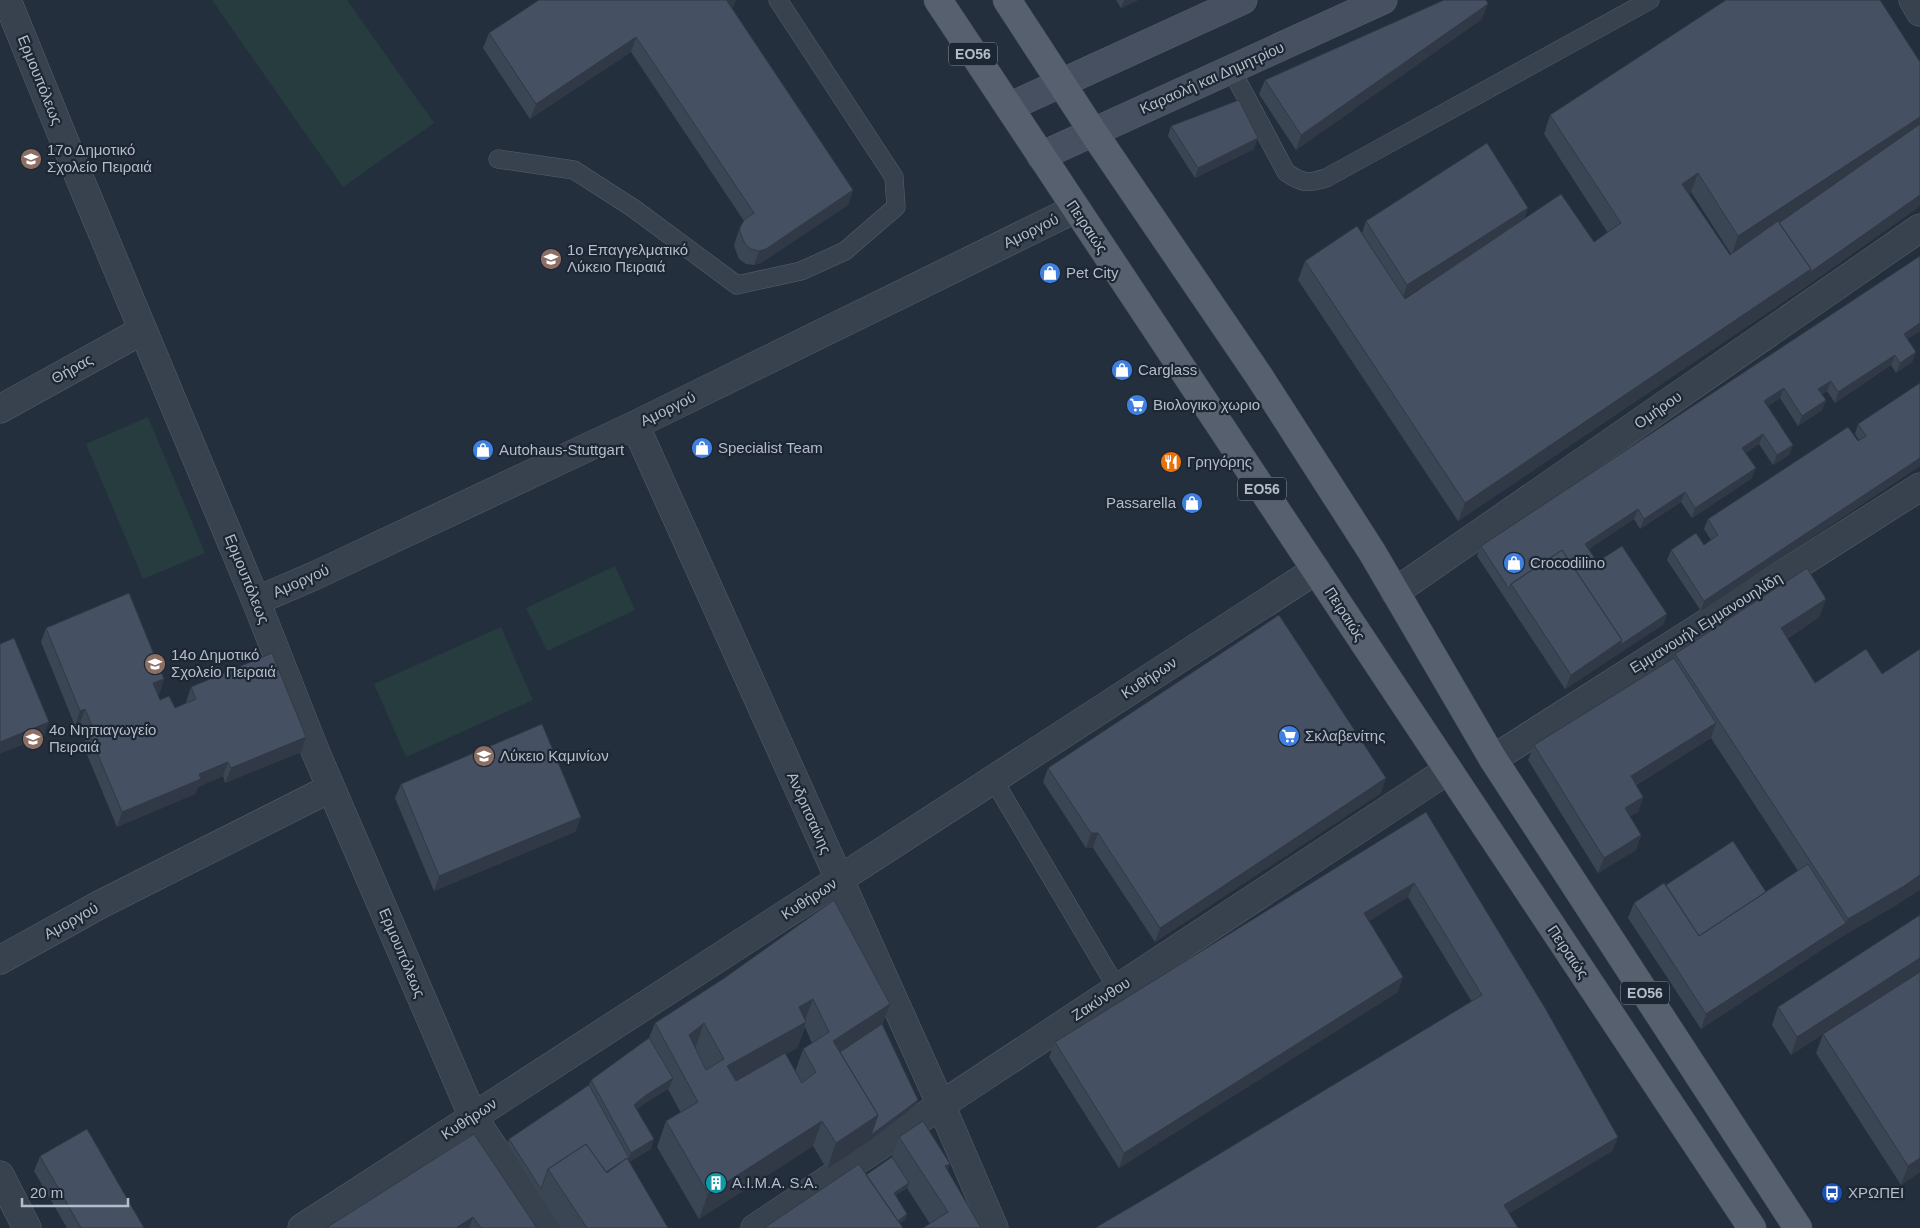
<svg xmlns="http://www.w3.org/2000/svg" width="1920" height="1228" viewBox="0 0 1920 1228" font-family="Arial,sans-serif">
<rect width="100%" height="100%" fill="#242f3e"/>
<!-- green -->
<path fill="#263c3f" d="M212,0H347L434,123L343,187Z
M148,417L205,553L143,579L86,444Z
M615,566L635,610L547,651L526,608Z
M501,627L533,700L406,757L374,684Z"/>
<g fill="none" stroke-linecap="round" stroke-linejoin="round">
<!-- lane casing -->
<g stroke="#565f6c" stroke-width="19">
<path id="lane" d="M1231,69L1286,172C1301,183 1308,184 1326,178L1650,0
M498,159L574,170L633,208L737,285L801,271L845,251L896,207L894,177L778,0
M993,779L1117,988"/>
</g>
<!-- street casing -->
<g stroke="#565f6c" stroke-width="29">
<path id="street" d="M7,0L82,184L256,601L316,753L473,1117L547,1228
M1913,0L1920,12
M0,409L143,330
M635,425L941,1105L994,1228
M1395,592L1920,228
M256,601L314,576L635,425L1075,209
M1493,759L1920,487
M0,960L101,904L331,788
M0,1175L27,1228
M302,1228L1316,570
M755,1228L1448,770"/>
</g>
<!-- secondary casing -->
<g stroke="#565f6c" stroke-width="29">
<path id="secondary" d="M1009,107L1243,0
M1041,156L1383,0"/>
</g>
<!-- primary casing -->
<g stroke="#414a57" stroke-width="29">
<path id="primary" d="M938,0L1752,1228
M1007,0L1093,132L1259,376L1372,552L1493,759L1798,1228"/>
</g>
<!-- lane -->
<use href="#lane" stroke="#38414e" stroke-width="18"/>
<!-- street -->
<use href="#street" stroke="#38414e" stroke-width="28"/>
<!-- secondary -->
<use href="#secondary" stroke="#465061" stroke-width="28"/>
<!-- primary -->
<use href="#primary" stroke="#56606e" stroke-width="28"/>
</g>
<!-- wall -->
<path fill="#3b4654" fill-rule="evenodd" d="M539,0H736L732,8L853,190L848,205L761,263L754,265L746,264L739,259L734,246L735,242L740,227L744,221L631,52L530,119L483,48L489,33Z
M1116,0H1138L1121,8Z
M1482,19L1296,150L1259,94L1265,80Z
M1920,62V206L1804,288L1458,521L1298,280L1305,261L1362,233L1366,221L1528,208L1524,219L1594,242L1608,233L1544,134L1550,115ZM1691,192L1731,254L1730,255L1689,194ZM1448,270L1405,299L1404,298Z
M1171,126L1254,149L1195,178L1168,136Z
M1920,256V331L1907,339L1916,352L1912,362L1896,373L1891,365L1835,403L1827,391L1822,394L1826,400L1822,410L1798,426L1780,398L1768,406L1793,445L1789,455L1773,465L1759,444L1746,453L1752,478L1692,518L1681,502L1640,529L1634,519L1589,549L1597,562L1664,624L1565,689L1477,556L1481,546Z
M1920,383V466L1701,611L1667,560L1671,550L1704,545L1711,540L1704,529L1708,519L1858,441L1859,440L1855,434L1858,424Z
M1826,599L1819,617L1787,639L1898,904L1841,937L1701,1029L1628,918L1634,903L1666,885L1766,892L1798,871L1711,738L1636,785L1643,797L1638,812L1630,816L1641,835L1636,850L1598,873L1528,760L1534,745L1674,658L1675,654Z
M46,628L164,679L159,694H158L160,700L175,708L186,703V702L191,687L301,752L225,783L223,776L198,787L195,794L117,827L83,745L86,739L80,724L75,726L41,642Z
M1048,768L1381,793L1155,942L1093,848H1086L1043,782Z
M401,784L581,817L575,832L434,891L395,798Z
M1426,812L1618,1137L1612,1151L1509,1213L1158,1191L1472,1002L1408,897L1369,921L1398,992L1119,1168L1049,1057L1055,1042Z
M1920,915V1172L1901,1185L1816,1053L1823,1034L1791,1055L1772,1025L1778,1007Z
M723,979L890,1004L882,1024L916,1105L869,1141L827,1169L813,1146L699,1219L657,1147L666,1121L681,1113L668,1089L642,1105L637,1109L651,1149L629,1162L668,1228H561L507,1144L509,1139L589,1085L591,1080L649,1038L655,1023ZM805,1027L812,1043L803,1049L795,1072L786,1054L797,1048Z
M474,1134L537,1228H326Z
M899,1137L947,1171L981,1228L930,1224L907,1188L896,1195L906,1219L900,1223L866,1175L892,1157Z
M40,1156L144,1228H67L34,1171Z"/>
<!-- shaded-wall -->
<path fill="#303945" d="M728,0H736L733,8L722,15L727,1Z
M1124,0H1138L1121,8Z
M1488,4L1482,19L1296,150L1301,135Z
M636,37L631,52L530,119L536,104Z
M1920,117V131L1732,254L1738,236Z
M1258,138L1254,149L1195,178L1198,168Z
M1698,173L1691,192L1675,203L1682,184Z
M853,190L848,205L761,263L754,265L759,251Z
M1920,195V206L1804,288L1458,521L1465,503Z
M1528,208L1522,222L1402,300L1407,285Z
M1920,323V331L1900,344L1904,334Z
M1916,352L1912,362L1896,373L1900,363Z
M1895,355L1891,365L1835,403L1838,392Z
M1831,381L1827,391L1814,399L1818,389Z
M1784,388L1780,398L1761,411L1764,401Z
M1826,400L1822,410L1798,426L1802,416Z
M1763,434L1759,444L1739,458L1742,448Z
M1793,445L1789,455L1773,465L1777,455Z
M1920,458V466L1701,611L1704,601Z
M1756,468L1752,478L1692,518L1695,508Z
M1685,492L1681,502L1640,529L1644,519Z
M1638,509L1634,519L1582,554L1585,544Z
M1826,599L1819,617L1774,647L1781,628Z
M1667,614L1664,624L1617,655L1620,645Z
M1622,640L1617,655L1565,689L1571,675Z
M164,679L159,694L148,698L153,683Z
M85,709L80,724L75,726L80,711Z
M49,722L44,736L0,754V742Z
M1716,723L1711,738L1625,791L1631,776Z
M306,737L301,752L225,783L231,768Z
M228,762L223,776L198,787L195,794L117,827L122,812L199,774Z
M1386,778L1381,793L1155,942L1160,928Z
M1643,797L1638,812L1619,823L1625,808Z
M581,817L575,832L434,891L439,876Z
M1091,833H1098L1093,848H1086Z
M1641,835L1636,850L1598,873L1604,858Z
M1920,875V890L1898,904L1841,937L1701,1029L1706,1014L1846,923L1848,919Z
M1414,883L1408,897L1359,927L1364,913Z
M1920,958V972L1791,1055L1797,1037Z
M1403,977L1398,992L1119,1168L1124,1153Z
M813,999L804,1023L806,1022L797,1048L718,1092L727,1066L799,1007Z
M890,1004L881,1029L828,1064L833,1041Z
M704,1023L695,1049L689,1035Z
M673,1078L669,1088L642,1105L630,1115L634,1105L646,1095Z
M918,1100L916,1105L869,1141L827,1169L836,1143L878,1115Z
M822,1121L813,1146L699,1219L708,1194Z
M1618,1137L1612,1151L1499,1220L1504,1205Z
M654,1139L651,1149L603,1178L605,1173L629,1158L631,1153Z
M1920,1158V1172L1901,1185L1908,1166Z
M950,1164L941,1189L945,1166Z
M909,1183L907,1188L892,1198L894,1193Z
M907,1214L906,1219L893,1228H888Z
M473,1217L469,1228H456Z"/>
<!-- building -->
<path fill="#455162" stroke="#303945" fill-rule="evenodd" d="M539,0H728L727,1L853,190L766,249L759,251L751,249L745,244L740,232V227L745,219L754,213L636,37L536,104L489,33Z
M1444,0H1486L1488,4L1301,135L1265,80Z
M1726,0H1880L1920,62V117L1738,236L1698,173L1682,184L1730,255L1778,221L1811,269L1465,503L1305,261L1357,226L1405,299L1561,194L1594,242L1621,223L1550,115Z
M1239,100L1258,138L1198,168L1171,126Z
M1920,124V195L1809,273L1811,269L1779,223Z
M1487,143L1528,208L1407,285L1366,221Z
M1920,256V323L1904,334L1916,352L1900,363L1895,355L1838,392L1831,381L1818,389L1826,400L1802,416L1784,388L1764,401L1793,445L1777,455L1763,434L1742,448L1756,468L1695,508L1685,492L1644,519L1638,509L1585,544L1597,562L1622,546L1667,614L1620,645L1622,640L1562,550L1511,584L1509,589L1481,546Z
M1920,383V458L1704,601L1671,550L1696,533L1704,545L1718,535L1708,519L1848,427L1858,441L1866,436L1858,424Z
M1562,550L1622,640L1571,675L1511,584Z
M1807,568L1826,599L1781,628L1815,683L1866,649L1882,674L1920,649V875L1904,886L1848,919L1675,654Z
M129,593L164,679L153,683L160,700L169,696L175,708L196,699L191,687L272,653L306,737L231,768L228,762L199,774L201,779L122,812L88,731L93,728L85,709L80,711L46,628Z
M1279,615L1386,778L1160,928L1098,833H1091L1048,768Z
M14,638L49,722L0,742V644Z
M1674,658L1716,723L1631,776L1643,797L1625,808L1641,835L1604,858L1534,745Z
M542,724L581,817L439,876L401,784Z
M1426,812L1545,1008L1618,1137L1504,1205L1518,1228H1095L1158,1191L1482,995L1414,883L1364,913L1403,977L1124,1153L1055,1042Z
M1733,841L1766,892L1699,936L1666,885Z
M1808,864L1846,923L1706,1014L1634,903L1664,883L1699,936Z
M834,900L890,1004L833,1041L878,1115L836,1143L822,1121L708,1194L666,1121L698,1102L655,1023L723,979ZM813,999L829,1032L803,1049L816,1072L802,1083L785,1053L736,1081L727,1066L806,1022L799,1007ZM704,1023L724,1059L706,1070L689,1035Z
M1920,915V958L1797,1037L1778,1007Z
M1920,972V1158L1908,1166L1823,1034Z
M882,1024L918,1100L871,1135L878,1115L840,1052Z
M649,1038L673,1078L646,1095L634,1105L654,1139L631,1153L591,1080Z
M589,1085L629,1158L628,1159L627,1158L606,1172L586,1144L548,1169L541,1189L509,1139Z
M923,1121L950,1164L945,1166L981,1228H923L948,1212L899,1137Z
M87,1129L144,1228H81L40,1156Z
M474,1134L537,1228H481L473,1217L456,1228H326Z
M586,1144L607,1173L627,1158L668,1228H587L548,1169Z
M892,1157L909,1183L894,1193L907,1214L898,1221L866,1175Z
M859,1164L903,1228H764Z"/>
<!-- icons -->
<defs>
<g id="school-disc" transform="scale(1.125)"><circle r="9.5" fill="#8d6e63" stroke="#1d2633"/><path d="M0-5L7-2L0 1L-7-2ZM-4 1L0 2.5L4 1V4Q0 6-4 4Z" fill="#fff"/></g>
<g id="shop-disc" transform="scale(1.125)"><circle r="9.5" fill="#3f7fe0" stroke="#1d2633"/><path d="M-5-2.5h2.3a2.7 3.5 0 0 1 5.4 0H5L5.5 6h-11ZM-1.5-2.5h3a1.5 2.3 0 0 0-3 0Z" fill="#fff"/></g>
<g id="supermarket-disc" transform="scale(1.125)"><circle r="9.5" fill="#3f7fe0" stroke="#1d2633"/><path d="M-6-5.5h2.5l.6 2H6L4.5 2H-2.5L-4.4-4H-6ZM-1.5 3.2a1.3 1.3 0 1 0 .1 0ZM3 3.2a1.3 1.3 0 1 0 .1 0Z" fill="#fff"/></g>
<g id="restaurant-disc" transform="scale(1.125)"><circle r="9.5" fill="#e8710a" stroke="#1d2633"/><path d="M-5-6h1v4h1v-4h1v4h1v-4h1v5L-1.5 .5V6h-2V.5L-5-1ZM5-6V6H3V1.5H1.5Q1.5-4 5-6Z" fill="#fff"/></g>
<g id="building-disc" transform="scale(1.125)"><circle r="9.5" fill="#0f9aa8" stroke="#1d2633"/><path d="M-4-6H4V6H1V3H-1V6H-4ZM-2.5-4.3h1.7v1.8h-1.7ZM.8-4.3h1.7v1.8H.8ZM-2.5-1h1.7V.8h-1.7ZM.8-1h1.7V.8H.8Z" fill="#fff"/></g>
<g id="bus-disc" transform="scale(1.125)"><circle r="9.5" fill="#1a4fb4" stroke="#1d2633"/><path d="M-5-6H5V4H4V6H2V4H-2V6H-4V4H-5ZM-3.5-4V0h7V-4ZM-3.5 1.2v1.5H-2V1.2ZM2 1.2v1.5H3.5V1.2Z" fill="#fff"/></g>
</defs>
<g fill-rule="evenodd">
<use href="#school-disc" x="31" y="159"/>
<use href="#school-disc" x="551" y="259"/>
<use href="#shop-disc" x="1050" y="273"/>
<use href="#shop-disc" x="1122" y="370"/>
<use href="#supermarket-disc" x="1137" y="405"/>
<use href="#shop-disc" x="702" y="448"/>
<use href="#shop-disc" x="483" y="450"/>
<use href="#restaurant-disc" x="1171" y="462"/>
<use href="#shop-disc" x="1192" y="503"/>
<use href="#shop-disc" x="1514" y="563"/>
<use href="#school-disc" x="155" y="664"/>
<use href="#supermarket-disc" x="1289" y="736"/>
<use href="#school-disc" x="33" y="739"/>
<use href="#school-disc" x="484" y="756"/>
<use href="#building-disc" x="716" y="1183"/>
<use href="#bus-disc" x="1832" y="1193"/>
</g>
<g text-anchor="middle" stroke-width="4.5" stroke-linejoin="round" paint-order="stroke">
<!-- shield labels -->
<g fill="#1d2633" stroke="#878f9c" stroke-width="1">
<rect x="949" y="42.5" width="48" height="23" rx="4"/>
<rect x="1238" y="477.5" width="48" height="23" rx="4"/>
<rect x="1621" y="981.5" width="48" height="23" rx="4"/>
</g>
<g font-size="14" font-weight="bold" fill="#b4bcc9">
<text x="973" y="59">ΕΟ56</text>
<text x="1262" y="494">ΕΟ56</text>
<text x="1645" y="998">ΕΟ56</text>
</g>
<!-- street labels -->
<g font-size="15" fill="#b4bcc9" stroke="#1d2633">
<text transform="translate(1212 78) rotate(-24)" y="5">Καραολή και Δημητρίου</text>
<text transform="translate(40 80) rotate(68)" y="5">Ερμουπόλεως</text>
<text transform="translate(1087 227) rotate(56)" y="5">Πειραιώς</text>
<text transform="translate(1031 231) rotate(-26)" y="5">Αμοργού</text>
<text transform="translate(72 369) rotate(-29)" y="5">Θήρας</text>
<text transform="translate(668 409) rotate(-26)" y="5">Αμοργού</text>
<text transform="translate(1658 410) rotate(-35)" y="5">Ομήρου</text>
<text transform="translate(247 579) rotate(68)" y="5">Ερμουπόλεως</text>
<text transform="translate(301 581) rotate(-24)" y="5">Αμοργού</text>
<text transform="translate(1345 614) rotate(57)" y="5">Πειραιώς</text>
<text transform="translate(1706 623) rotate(-32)" y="5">Εμμανουήλ Εμμανουηλίδη</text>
<text transform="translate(1149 678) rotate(-33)" y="5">Κυθήρων</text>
<text transform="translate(809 813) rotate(66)" y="5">Ανδριτσαίνης</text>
<text transform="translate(809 899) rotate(-33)" y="5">Κυθήρων</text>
<text transform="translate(71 921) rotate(-29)" y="5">Αμοργού</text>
<text transform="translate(1568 952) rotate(56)" y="5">Πειραιώς</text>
<text transform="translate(402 953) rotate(67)" y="5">Ερμουπόλεως</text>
<text transform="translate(1101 999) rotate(-33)" y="5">Ζακύνθου</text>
<text transform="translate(469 1119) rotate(-33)" y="5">Κυθήρων</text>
</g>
<!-- poi labels -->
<g font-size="15" fill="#b4bcc9" stroke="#1d2633" text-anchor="start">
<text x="47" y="155">17ο Δημοτικό<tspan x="47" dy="17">Σχολείο Πειραιά</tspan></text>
<text x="567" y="255">1ο Επαγγελματικό<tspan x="567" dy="17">Λύκειο Πειραιά</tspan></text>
<text x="1066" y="278">Pet City</text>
<text x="1138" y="375">Carglass</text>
<text x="1153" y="410">Βιολογικο χωριο</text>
<text x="718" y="453">Specialist Team</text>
<text x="499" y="455">Autohaus-Stuttgart</text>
<text x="1187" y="467">Γρηγόρης</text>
<text x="1176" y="508" text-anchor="end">Passarella</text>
<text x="1530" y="568">Crocodilino</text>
<text x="171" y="660">14ο Δημοτικό<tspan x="171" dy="17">Σχολείο Πειραιά</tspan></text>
<text x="49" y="735">4ο Νηπιαγωγείο<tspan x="49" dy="17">Πειραιά</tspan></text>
<text x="1305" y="741">Σκλαβενίτης</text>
<text x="500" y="761">Λύκειο Καμινίων</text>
<text x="732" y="1188">A.I.M.A. S.A.</text>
<text x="1848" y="1198">ΧΡΩΠΕΙ</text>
</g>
</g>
<!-- scale -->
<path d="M22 1198v8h106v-8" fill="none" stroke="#b4bcc9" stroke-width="2.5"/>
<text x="30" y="1198" font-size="15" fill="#b4bcc9" stroke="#1d2633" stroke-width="4" paint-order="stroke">20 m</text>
</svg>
